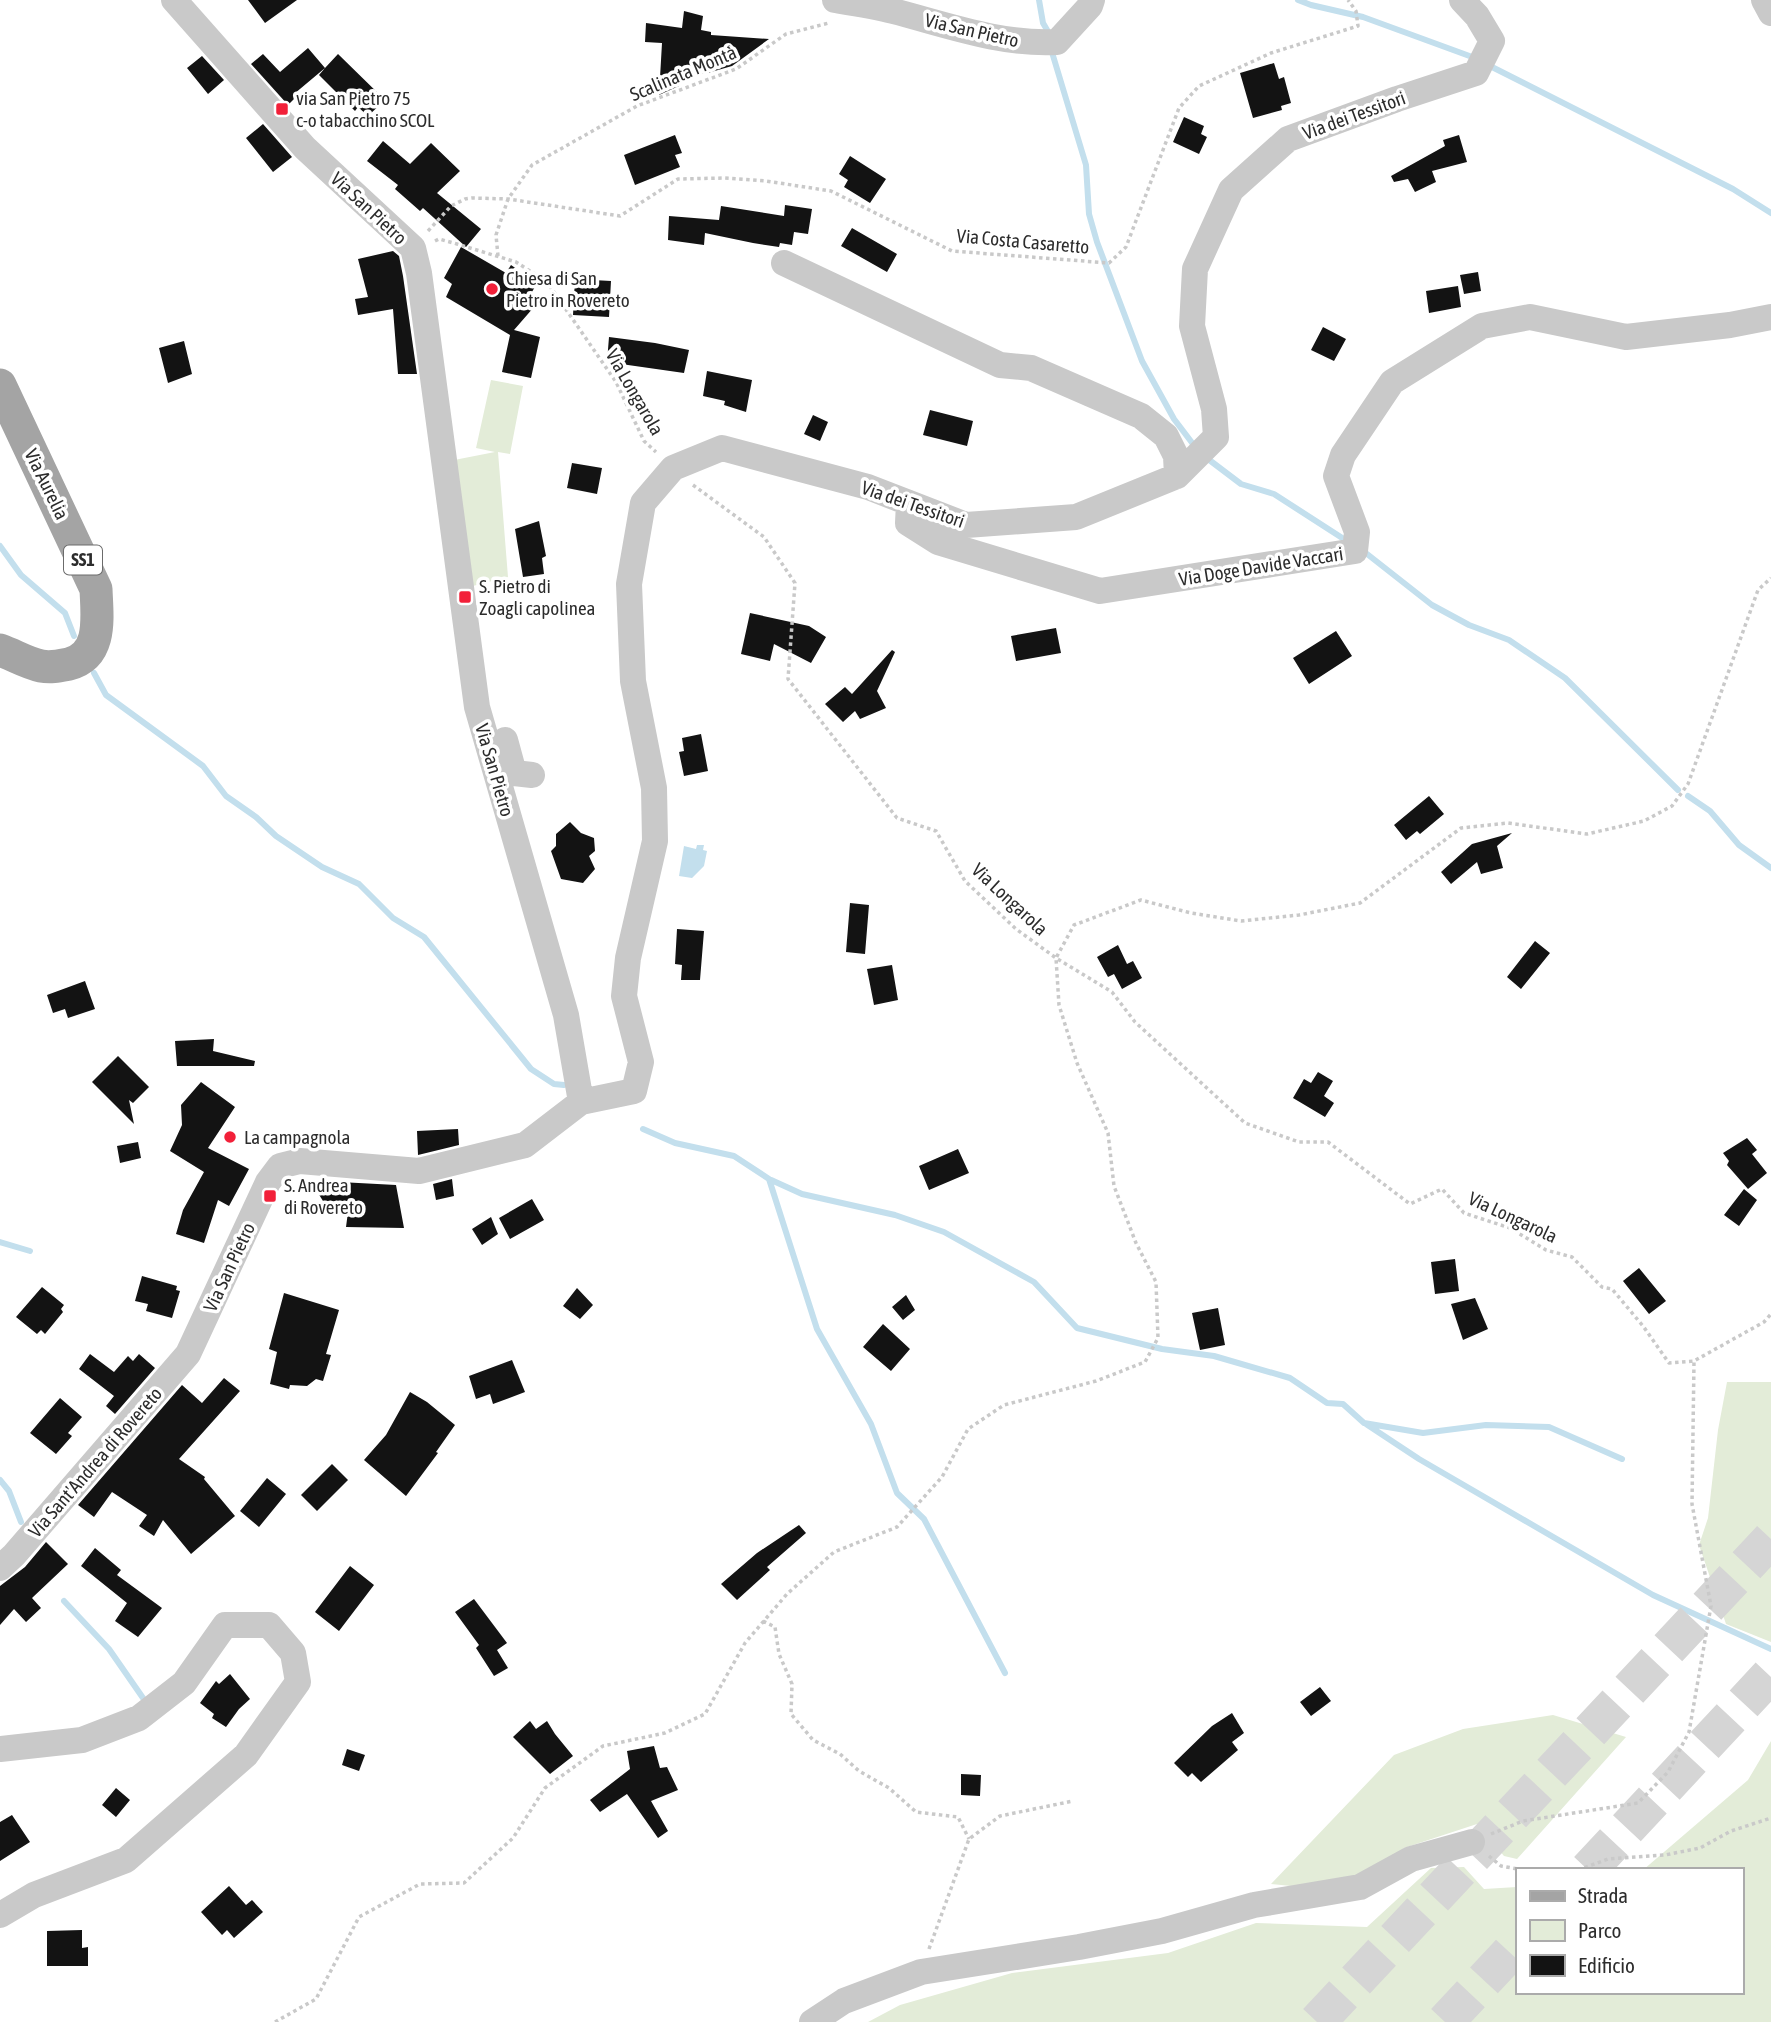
<svg xmlns="http://www.w3.org/2000/svg" width="1771" height="2022" viewBox="0 0 1771 2022" font-family="'Asap Condensed',sans-serif">
<rect width="100%" height="100%" fill="#fff"/>
<!-- green -->
<path fill="#e3ecd8" d="M491,380L523,386L510,454L498,452L508,577L461,589L444,462L495,452L476,448Z
M1727,1382H1771V1642L1726,1624L1699,1545L1708,1518L1718,1430Z
M1553,1715L1626,1737L1517,1859L1504,1856L1477,1824L1404,1848L1362,1893L1271,1884L1394,1755L1463,1729Z
M1771,1741V2022H868L900,2005L1012,1973L1168,1953L1256,1923L1367,1927L1431,1868L1464,1867L1484,1889L1517,1887V1992H1741V1870H1643L1748,1780Z"/>
<!-- water -->
<path fill="#c3dfed" d="M697,845H704L703,850L707,851L704,866L692,878L679,876L684,846L696,849Z"/>
<g fill="none" stroke-linecap="round" stroke-linejoin="round">
<!-- stream -->
<path stroke="#c3dfed" stroke-width="6" d="M1039,0L1043,23L1050,35
M1298,0L1311,5L1363,17L1475,58
M1051,49L1086,165L1089,214L1097,242L1142,361L1174,419L1196,448
M1488,65L1733,189L1771,213
M1204,456L1241,484L1274,494L1350,543
M0,546L21,575L65,613L74,636
M1362,550L1432,605L1469,625L1509,640L1565,678L1678,790
M94,673L106,695L203,766L226,796L256,817L276,836L322,867L359,884L393,918L424,937L531,1069L554,1084L564,1085
M1688,796L1710,811L1739,845L1771,868
M643,1129L675,1143L734,1156L769,1179L802,1194L895,1215L944,1232L1034,1282L1077,1328L1162,1349L1214,1356L1290,1378L1327,1403L1343,1404L1364,1423L1423,1433L1486,1425L1549,1427L1622,1459
M769,1179L817,1329L871,1424L897,1493L924,1519L1005,1673
M0,1242L30,1251
M1366,1424L1419,1459L1653,1595L1771,1649
M0,1480L9,1491L21,1522
M64,1601L109,1649L143,1698"/>
</g>
<!-- building -->
<path fill="#131313" d="M248,0H297L265,23Z
M684,11L703,16L701,30L711,32V35L769,39L732,66L704,74L681,73L679,86L659,95L662,43L645,42L646,23L682,28Z
M308,48L325,68L338,54L385,100L368,116L358,107L355,111L319,75L325,68L294,94L296,97L288,105L251,64L263,54L280,72Z
M202,56L224,80L208,94L187,68Z
M1274,63L1279,79L1284,77L1291,103L1281,106L1282,110L1253,118L1240,73Z
M1184,117L1204,126L1201,134L1207,137L1199,154L1173,142Z
M263,124L292,157L273,172L246,138Z
M675,135L682,153L675,155L680,167L635,185L624,155Z
M1459,135L1467,162L1432,171L1436,182L1415,192L1408,179L1394,182L1391,176L1445,146L1443,140Z
M383,141L410,164L431,143L460,171L437,193L481,229L466,247L423,208L420,211L395,189L398,185L367,161Z
M850,156L886,179L870,203L844,187L848,180L839,174Z
M785,205L812,209L808,234L794,232L792,245L780,243L779,247L753,243L705,233L704,245L668,240L669,216L719,220L721,206L784,216Z
M852,228L897,254L887,272L841,246Z
M461,247L506,273L511,265L537,283L532,292L534,307L514,330L540,337L531,378L502,372L510,335L446,297L452,284L444,278Z
M393,251L399,256L403,276L417,374H398L393,309L358,315L355,299L368,297L358,259Z
M1478,272L1481,291L1464,294L1460,275Z
M575,279L611,281L609,317L573,315Z
M1458,286L1461,307L1429,313L1426,291Z
M1323,327L1346,339L1334,361L1311,350Z
M609,337L655,343L689,350L684,373L607,362Z
M184,341L192,374L168,383L159,348Z
M707,371L752,380L746,412L724,405L725,401L703,396Z
M930,410L973,421L967,446L923,435Z
M813,415L828,422L820,441L804,434Z
M572,463L602,468L597,494L567,488Z
M539,521L546,556L542,558L544,574L523,577L515,529Z
M750,613L809,626L826,637L811,663L774,644L770,661L741,654Z
M1056,628L1061,653L1016,661L1011,636Z
M1336,631L1352,656L1309,684L1293,658Z
M892,650L895,652L877,691L886,708L860,719L855,711L843,722L825,704L845,687L852,694Z
M701,734L708,771L684,776L679,752L684,751L682,738Z
M1429,796L1444,814L1420,834L1417,831L1406,840L1394,825Z
M570,822L581,833L594,838L595,851L589,856L595,869L583,883L561,879L551,851L556,846V834Z
M1512,833L1497,846L1503,868L1481,874L1477,862L1451,884L1441,872L1472,844Z
M850,903L869,905L865,954L846,952Z
M677,929L704,931L700,980H681L682,965L675,964Z
M1535,941L1550,953L1521,989L1507,977Z
M1118,945L1127,964L1133,961L1142,978L1122,989L1114,974L1108,977L1097,957Z
M892,965L898,1000L874,1005L867,969Z
M85,981L95,1009L68,1018L65,1009L53,1013L47,995Z
M214,1039L213,1051L255,1061L254,1066H177L175,1041Z
M118,1056L149,1087L133,1103L129,1100L134,1124L92,1082Z
M1318,1072L1333,1081L1324,1096L1334,1103L1325,1117L1293,1098L1304,1079L1311,1083Z
M201,1082L235,1107L208,1148L249,1169L229,1206L218,1200L204,1243L176,1234L183,1210L204,1172L170,1151L182,1125L181,1105Z
M458,1129L459,1145L418,1155L417,1131Z
M1747,1138L1757,1150L1752,1154L1767,1173L1748,1189L1727,1165L1729,1161L1723,1153Z
M138,1142L141,1158L120,1163L117,1146Z
M958,1149L969,1173L929,1190L919,1166Z
M452,1179L454,1196L436,1200L433,1184Z
M321,1181L396,1185L404,1228L346,1227L348,1212L328,1209L318,1193Z
M1744,1189L1757,1200L1739,1226L1724,1215Z
M532,1199L544,1220L510,1239L499,1218Z
M491,1217L498,1234L482,1245L472,1229Z
M1455,1259L1459,1291L1435,1294L1431,1262Z
M1639,1268L1666,1301L1649,1314L1623,1281Z
M142,1276L177,1286L176,1290L180,1291L172,1318L146,1311L148,1304L135,1301Z
M42,1287L64,1305L61,1309L63,1312L45,1334L41,1330L37,1334L16,1317Z
M577,1288L593,1305L580,1319L563,1306Z
M284,1293L339,1310L326,1354L331,1355L323,1381L316,1379L307,1386L290,1385L289,1389L270,1384L277,1352L269,1349Z
M906,1295L915,1310L903,1320L892,1307Z
M1475,1298L1488,1329L1463,1340L1451,1304Z
M1218,1308L1225,1345L1200,1350L1192,1313Z
M883,1324L910,1349L891,1371L863,1347Z
M90,1354L114,1372L128,1356L133,1361L139,1354L155,1368L115,1414L106,1406L114,1396L79,1369Z
M512,1360L525,1392L493,1404L490,1394L476,1399L469,1376Z
M224,1378L240,1391L179,1459L205,1477L204,1479L235,1516L191,1554L163,1520L154,1536L139,1526L147,1515L112,1492L94,1517L78,1505L182,1385L202,1403Z
M410,1392L427,1402L455,1425L436,1452L438,1453L406,1496L364,1460L386,1435Z
M60,1398L82,1417L68,1433L72,1436L56,1454L30,1433Z
M332,1464L348,1480L317,1511L301,1495Z
M267,1478L286,1494L259,1527L240,1511Z
M799,1525L806,1533L767,1567L770,1570L737,1600L721,1584L757,1553Z
M46,1542L68,1564L32,1598L41,1608L26,1622L14,1609L0,1625V1586L25,1567Z
M95,1548L121,1570L117,1575L162,1608L138,1637L115,1621L127,1603L81,1566Z
M350,1566L374,1585L339,1631L315,1612Z
M474,1599L507,1643L497,1650L508,1668L494,1676L476,1648L479,1645L455,1612Z
M230,1674L250,1699L239,1709L226,1727L212,1718L214,1714L200,1703L216,1681L219,1684Z
M1320,1687L1331,1701L1311,1716L1300,1702Z
M1232,1713L1244,1733L1232,1742L1238,1750L1201,1782L1192,1773L1188,1777L1174,1763L1212,1726Z
M530,1721L536,1729L547,1721L555,1734L573,1756L550,1774L513,1737Z
M654,1746L660,1768L667,1767L678,1790L651,1801L668,1831L658,1838L627,1794L600,1812L590,1800L630,1769L627,1751Z
M347,1749L365,1755L359,1771L342,1765Z
M961,1774L981,1775L980,1796L961,1795Z
M116,1788L130,1800L116,1817L102,1805Z
M12,1815L30,1842L0,1861V1822Z
M229,1886L246,1905L252,1900L263,1912L234,1938L227,1930L222,1935L201,1912Z
M82,1930V1948L88,1947V1966H47V1931Z"/>
<g fill="none" stroke-linecap="round" stroke-linejoin="round">
<!-- highway-tunnel -->
<path stroke="#d5d5d5" stroke-width="38" stroke-dasharray="38 19" stroke-linecap="butt" d="M1588,1870L1771,1674
M1317,2022L1771,1539
M1445,2022L1517,1945"/>
<!-- path -->
<path stroke="#c9c9c9" stroke-width="3.5" stroke-dasharray="3.5 3.5" stroke-linecap="butt" d="M428,231L451,206L465,199L472,198L508,199L620,216L678,179L725,178L766,181L831,191L952,251L1109,263L1126,247L1179,108L1199,86L1271,53L1358,26L1356,11L1348,0
M435,241L439,239L457,244L516,262L547,282L616,382L644,441L656,452
M498,256L496,235L508,199L532,165L637,106L736,69L786,34L829,23
M693,485L764,537L795,583L788,679L897,818L936,831L965,881L1016,929L1056,958L1112,992L1135,1022L1245,1123L1299,1142H1328L1410,1204L1442,1189L1464,1213L1510,1228L1546,1250L1572,1257L1602,1287L1612,1289L1643,1326L1669,1363L1694,1361L1764,1322L1771,1314
M763,1621L775,1627L779,1654L792,1684L791,1714L813,1740L840,1754L859,1771L889,1788L916,1812L958,1817L969,1839
M1491,1834L1523,1821L1638,1803L1668,1772L1689,1732L1711,1606L1692,1504L1694,1361
M1489,1856L1501,1866L1523,1870
M1578,1870L1608,1859L1665,1855L1700,1848L1731,1831L1771,1818
M929,1949L969,1839L1000,1816L1073,1801
M275,2022L316,1999L359,1917L420,1884L464,1883L513,1838L545,1788L603,1746L665,1733L705,1714L745,1643L787,1594L834,1552L897,1527L942,1477L968,1429L1004,1405L1096,1381L1145,1362L1158,1338L1156,1282L1136,1243L1114,1186L1108,1133L1077,1063L1059,1005L1056,958L1074,925L1141,900L1191,913L1241,921L1299,915L1360,903L1461,828L1508,823L1587,834L1644,821L1672,806L1688,784L1758,590L1771,578"/>
<!-- minor -->
<path stroke="#c9c9c9" stroke-width="26" d="M835,0C854,3 874,6 893,11C947,25 1001,45 1057,42L1090,6L1092,0
M1764,0L1771,13
M784,263L1000,365L1031,368L1141,416L1166,436L1176,456L1177,476
M909,503L908,523L938,542L1100,591L1355,551L1357,532L1336,476L1343,455L1392,382L1482,326L1530,317L1626,337L1730,325L1771,317
M505,740L514,773L532,775
M581,1102L634,1091L641,1062L624,996L628,958L655,841L654,788L633,681L629,584L643,503L673,468L722,448L868,487L966,525L1076,517L1177,476L1216,437L1214,409L1192,326L1195,269L1231,190L1288,139L1397,99L1476,73L1492,41L1477,16L1462,0
M0,1568L14,1555L188,1354L268,1182L280,1166L300,1161L419,1171L525,1145L581,1102L566,1015L477,707L419,273L413,248L305,148L174,0
M0,1749L82,1740L139,1718L184,1683L225,1625H269L293,1653L298,1682L246,1755L126,1860L34,1895L0,1915
M812,2022L844,2001L921,1972L1079,1947L1162,1931L1254,1905L1360,1887L1411,1859L1472,1842"/>
<!-- major -->
<path stroke="#a4a4a4" stroke-width="33" d="M0,385L96,589C97,617 103,655 69,664C59,666 51,668 41,666C27,663 14,655 0,650"/>
</g>
<!-- markers -->
<g fill="#f22039" stroke="#fff" stroke-width="2.5">
<rect x="275" y="102" width="14" height="14" rx="3.5"/>
<circle cx="492" cy="289" r="7"/>
<rect x="458" y="590" width="14" height="14" rx="3.5"/>
<circle cx="230" cy="1137" r="7"/>
<rect x="263" y="1189" width="14" height="14" rx="3.5"/>
</g>
<g text-anchor="middle" stroke-width="7" stroke-linejoin="round" paint-order="stroke">
<!-- shield labels -->
<rect fill="#fff" stroke="#6b6b6b" stroke-width="2" x="64" y="545.5" width="38" height="29" rx="5"/>
<g font-size="18" font-weight="bold" fill="#2c2c2c">
<text x="83" y="566">SS1</text>
</g>
<!-- street labels -->
<g font-size="19" fill="#2c2c2c" stroke="#fff">
<text transform="translate(972 30) rotate(13)" y="7">Via San Pietro</text>
<text transform="translate(683 73) rotate(-23)" y="7">Scalinata Montà</text>
<text transform="translate(1354 115) rotate(-20)" y="7">Via dei Tessitori</text>
<text transform="translate(369 208) rotate(43)" y="7">Via San Pietro</text>
<text transform="translate(1023 241) rotate(5)" y="7">Via Costa Casaretto</text>
<text transform="translate(635 392) rotate(60)" y="7">Via Longarola</text>
<text transform="translate(47 484) rotate(64)" y="7">Via Aurelia</text>
<text transform="translate(913 504) rotate(19)" y="7">Via dei Tessitori</text>
<text transform="translate(1261 566) rotate(-9)" y="7">Via Doge Davide Vaccari</text>
<text transform="translate(495 770) rotate(74)" y="7">Via San Pietro</text>
<text transform="translate(1010 899) rotate(43)" y="7">Via Longarola</text>
<text transform="translate(1513 1217) rotate(25)" y="7">Via Longarola</text>
<text transform="translate(229 1267) rotate(-65)" y="7">Via San Pietro</text>
<text transform="translate(95 1462) rotate(-49)" y="7">Via Sant'Andrea di Rovereto</text>
</g>
<!-- poi labels -->
<g font-size="19" fill="#2c2c2c" stroke="#fff" text-anchor="start">
<text x="296" y="105">via San Pietro 75<tspan x="296" dy="22">c-o tabacchino SCOL</tspan></text>
<text x="506" y="285">Chiesa di San<tspan x="506" dy="22">Pietro in Rovereto</tspan></text>
<text x="479" y="593">S. Pietro di<tspan x="479" dy="22">Zoagli capolinea</tspan></text>
<text x="244" y="1144">La campagnola</text>
<text x="284" y="1192">S. Andrea<tspan x="284" dy="22">di Rovereto</tspan></text>
</g>
</g>
<!-- legend -->
<rect x="1516" y="1868" width="228" height="126" fill="#ffffff" stroke="#ababab" stroke-width="2"/>
<rect x="1530" y="1891" width="35" height="10" fill="#a4a4a4" stroke="#ababab" stroke-width="2"/>
<text x="1578" y="1903" font-size="21" fill="#2c2c2c">Strada</text>
<rect x="1530" y="1920" width="35" height="21" fill="#e3ecd8" stroke="#ababab" stroke-width="2"/>
<text x="1578" y="1938" font-size="21" fill="#2c2c2c">Parco</text>
<rect x="1530" y="1955" width="35" height="21" fill="#131313" stroke="#ababab" stroke-width="2"/>
<text x="1578" y="1973" font-size="21" fill="#2c2c2c">Edificio</text>
</svg>
